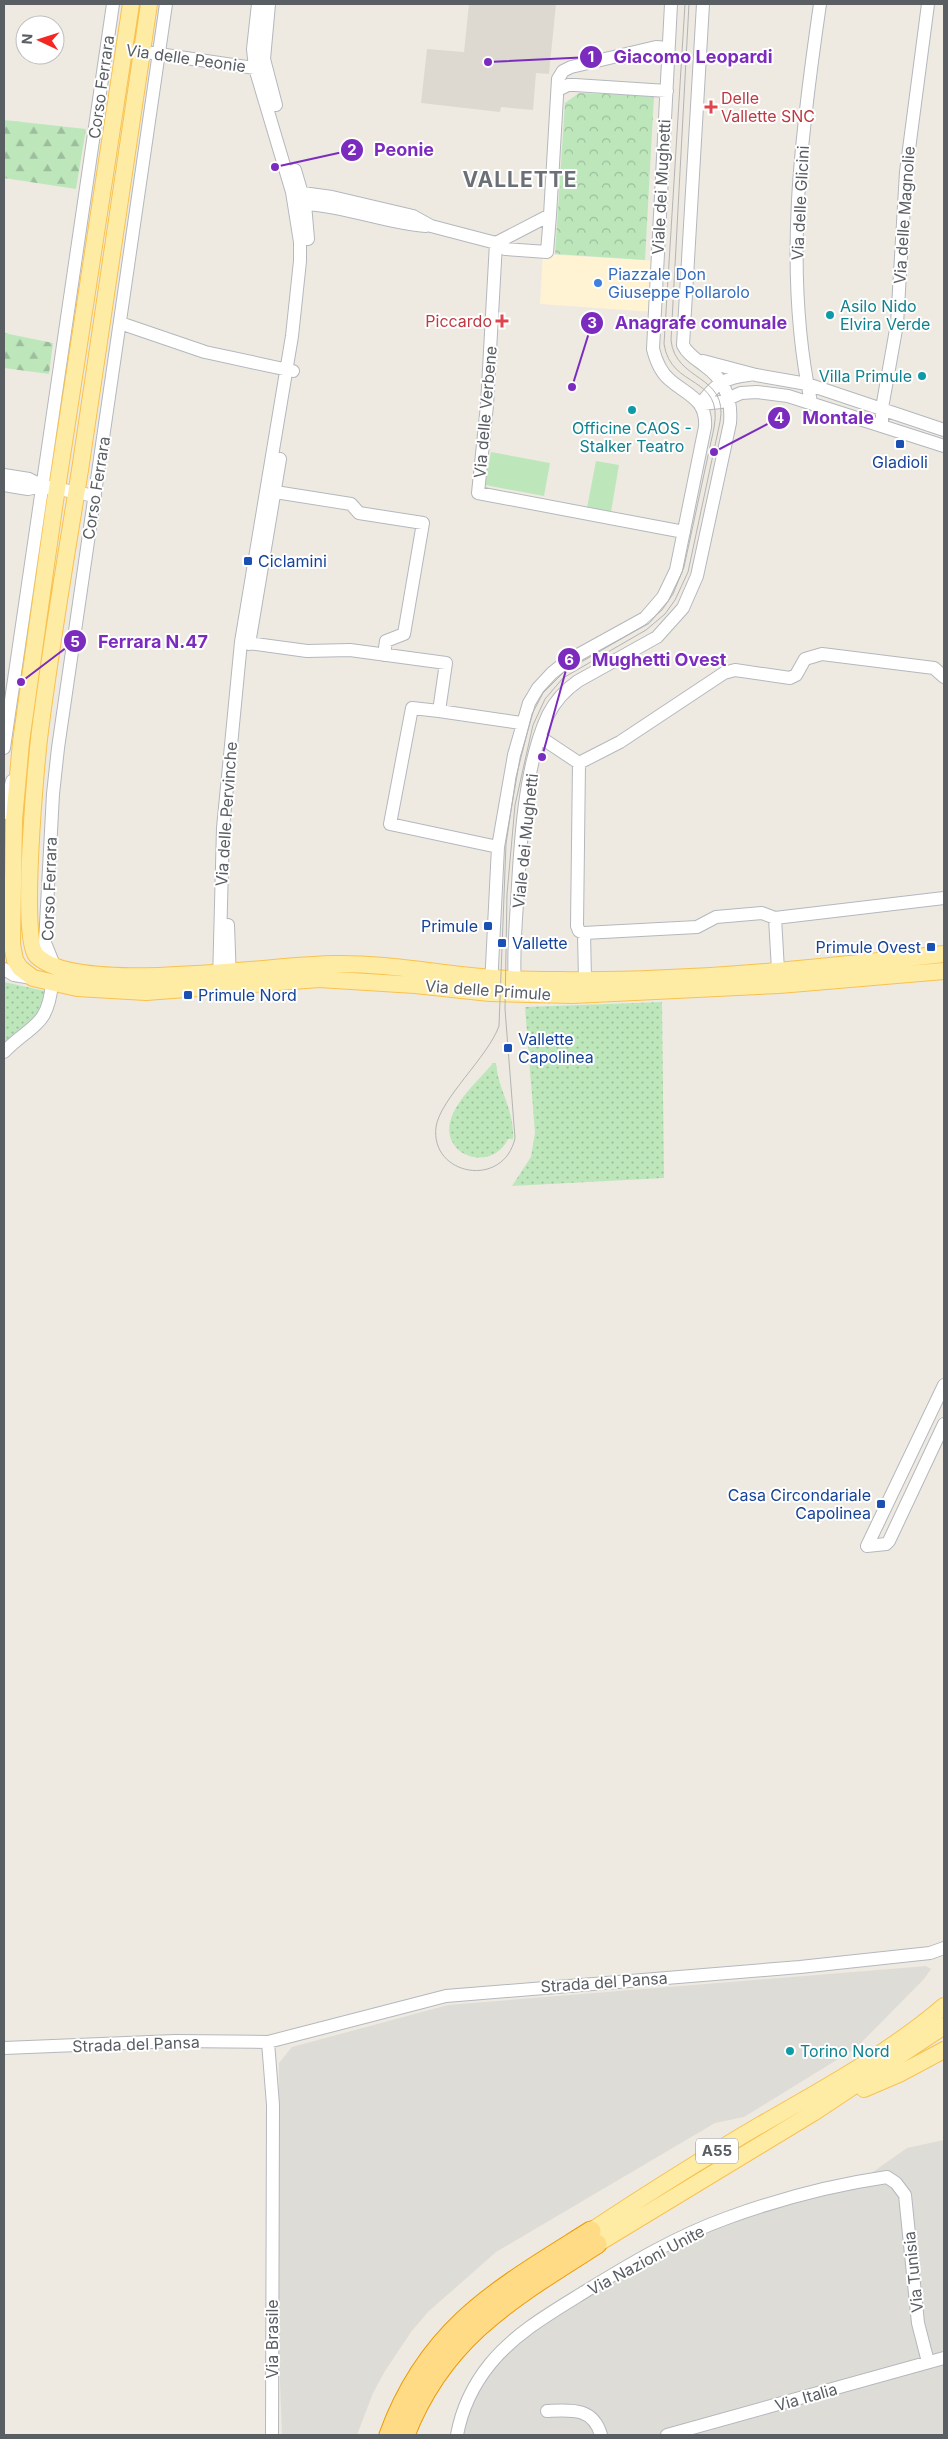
<svg xmlns="http://www.w3.org/2000/svg" width="948" height="2439" viewBox="0 0 948 2439" font-family="Inter,sans-serif">
<defs>
<pattern id="grass-dots" width="8" height="8" patternUnits="userSpaceOnUse" patternTransform="scale(1.25)"><rect width="8" height="8" fill="#bde7bb"/><path d="M2 2h.1M6 6h.1" fill="none" stroke="#9dbe9c" stroke-width="1.8" stroke-linecap="round"/></pattern>
<pattern id="forest-firs" width="22" height="20" patternUnits="userSpaceOnUse" patternTransform="scale(1.25)"><rect width="22" height="20" fill="#bde7bb"/><path d="M5 1l3.5 6h-7zM16 11l3.5 6h-7z" fill="#9dbe9c"/></pattern>
<pattern id="park-crowns" width="20" height="18" patternUnits="userSpaceOnUse" patternTransform="scale(1.25)"><rect width="20" height="18" fill="#bde7bb"/><path d="M2 6a3 3 0 1 1 6 0M12 15a3 3 0 1 1 6 0" fill="none" stroke="#9dbe9c"/></pattern>
</defs>
<rect width="100%" height="100%" fill="#eeeae1"/>
<!-- commercial -->
<path fill="#fff3d4" d="M543,254L657,261L654,312L540,304Z"/>
<!-- industrial -->
<path fill="#dedcd6" d="M926,1966L931,1969L924,1979L856,2048L744,2117L715,2123L496,2252L428,2312L411,2332L385,2371L373,2393L357,2435H282L277,2300L279,2063L292,2047L448,2005Z
M944,2140V2435H457L473,2388L510,2343L681,2239L860,2181L907,2148Z"/>
<!-- education -->
<path fill="#ddd9d0" d="M469,4H556L549,74L536,73L533,110L501,107L500,112L421,103L427,49L464,52Z"/>
<!-- grass -->
<path fill="url(#grass-dots)" d="M4,982L45,991L42,1012L4,1046Z
M662,1002L664,1178L512,1186L531,1157L535,1133L525,1007Z
M493,1063H496C498,1090 515,1111 513,1139H508C491,1174 439,1155 451,1119C458,1098 479,1080 493,1063Z"/>
<!-- forest -->
<path fill="url(#forest-firs)" d="M4,120L86,129L76,189L4,178Z
M4,333L53,343L49,374L4,368Z"/>
<!-- park -->
<path fill="url(#park-crowns)" d="M579,93L654,96L645,260L555,254L565,103Z"/>
<!-- pitch -->
<path fill="#bde7bb" d="M491,452L550,463L544,496L485,485Z
M596,461L619,465L611,512L587,508Z"/>
<g fill="none" stroke-linecap="round" stroke-linejoin="round">
<!-- minor casing -->
<g stroke="#b4b8bd" stroke-width="14">
<path id="minor" d="M269,4L264,59L276,105
M152,53L261,69
M558,90L568,85H575L667,91
M295,170L305,204L308,239
M295,192L332,197L413,216L431,226L496,243L505,249L547,252L550,215L496,243
M298,204C342,204 383,223 426,226
M550,215L558,79L563,71L571,67L656,47L668,48
M496,243L487,405L478,493L684,532
M120,323L205,352L293,371
M703,361L756,375L807,384L944,430
M811,402C783,272 801,134 820,4
M701,404L721,402L741,393L757,392L788,396L944,446
M701,404C714,385 725,377 749,375
M882,426V408L897,324L906,172L928,4
M4,475L29,479L43,486
M4,485L28,489L43,486L95,496
M269,491L351,504L359,513L423,523L404,634L386,641L384,655
M241,642L307,651L350,650L446,663L439,711L521,723
M249,644L280,459
M439,711L412,708L390,824L498,847
M540,737L579,763L577,926L579,931L584,933L697,927L716,917L762,913L775,918L944,898
M4,748L113,4
M579,763L620,742L724,673L735,670L790,678L796,675L805,659L822,654L934,668L944,677
M4,813L12,781
M775,918L778,970
M228,925L230,980
M584,933L585,980
M54,965L45,943L53,794L58,748L166,4
M4,969L14,975L32,978
M219,981L223,828L241,642L292,336L300,261V242L292,192L255,68L253,49L258,4
M491,986L498,847L514,755L529,703L538,688L552,673L567,661L645,618L663,597L676,570L705,427C707,399 687,395 670,380C660,372 656,361 653,349L671,4
M515,987C513,959 515,931 517,903C520,846 524,766 548,715C555,701 565,690 578,681L657,637L683,608L697,576L730,423C732,400 725,380 705,366C696,359 688,355 683,345L703,4
M4,1052C31,1024 48,1028 52,983
M944,1385L867,1546L886,1544L889,1541L944,1424
M268,2042L273,2105L272,2435
M4,2048L175,2041L268,2042L446,1996L800,1967L930,1953L944,1948
M547,2411C571,2410 593,2407 601,2435
M457,2435C462,2408 473,2385 490,2364C515,2333 552,2312 586,2291C630,2264 677,2236 727,2218C779,2199 832,2185 887,2177L896,2183L905,2195L918,2323L928,2362
M667,2435L944,2358"/>
</g>
<!-- major casing -->
<g stroke="#f9c14e" stroke-width="18">
<path id="major" d="M131,4L54,508L21,742L14,820L12,944L15,960L20,968L33,978L77,988L146,992L319,979L415,985L490,993L573,995L779,985L944,971
M149,4C126,159 103,315 80,470C66,557 51,644 40,731C36,762 20,938 36,955C76,997 274,964 334,964C387,963 440,974 493,978C515,980 537,980 559,980C687,982 817,968 944,954
M864,2089L899,2074L944,2050
M591,2231C647,2194 704,2158 762,2124C825,2088 889,2053 944,2006
M597,2244L813,2113L944,2026"/>
</g>
<!-- highway casing -->
<g stroke="#e90" stroke-width="21">
<path id="highway" d="M389,2435C429,2326 499,2289 591,2231
M405,2435C443,2337 512,2298 597,2244"/>
</g>
<!-- minor -->
<use href="#minor" stroke="#fff" stroke-width="12"/>
<!-- major -->
<use href="#major" stroke="#ffeca4" stroke-width="16"/>
<!-- highway -->
<use href="#highway" stroke="#ffdb86" stroke-width="19"/>
<!-- tram -->
<path stroke="#b3b4b4" stroke-width="1" d="M685,4L664,344C671,390 724,374 714,428L684,567L673,594L662,610L645,625L564,672L543,693L532,714L516,777L506,844L499,1026C488,1057 440,1099 436,1127C430,1176 504,1189 515,1138L505,1009L507,894L515,805L533,725L545,699L563,678L646,630L665,614L675,600L688,572L720,422C729,374 675,382 671,340L689,4"/>
</g>
<!-- markers -->
<g fill="#e0444e" stroke="#fff" stroke-width="2">
<path d="M708.5 99.5h5v5h5v5h-5v5h-5v-5h-5v-5h5z"/>
<path d="M499.5 313.5h5v5h5v5h-5v5h-5v-5h-5v-5h5z"/>
</g>
<circle fill="#3f7fe0" stroke="#fff" stroke-width="2" cx="598" cy="283" r="5"/>
<g fill="#0f9aa8" stroke="#fff" stroke-width="2">
<circle cx="830" cy="315" r="5"/>
<circle cx="922" cy="376" r="5"/>
<circle cx="632" cy="410" r="5"/>
<circle cx="790" cy="2051" r="5"/>
</g>
<g fill="#1a4fb4" stroke="#fff" stroke-width="2">
<rect x="895" y="439" width="10" height="10" rx="2.5"/>
<rect x="243" y="556" width="10" height="10" rx="2.5"/>
<rect x="483" y="921" width="10" height="10" rx="2.5"/>
<rect x="497" y="938" width="10" height="10" rx="2.5"/>
<rect x="926" y="942" width="10" height="10" rx="2.5"/>
<rect x="183" y="990" width="10" height="10" rx="2.5"/>
<rect x="503" y="1043" width="10" height="10" rx="2.5"/>
<rect x="876" y="1499" width="10" height="10" rx="2.5"/>
</g>
<g text-anchor="middle" stroke-width="4" stroke-linejoin="round" paint-order="stroke">
<!-- shield labels -->
<rect fill="#fff" stroke="#8b8e92" stroke-width="1" x="696" y="2138.5" width="42" height="25" rx="4"/>
<g font-size="15" font-weight="bold" fill="#595e63">
<text x="717" y="2156">A55</text>
</g>
<!-- street labels -->
<g font-size="16" fill="#595e63" stroke="#fff">
<text transform="translate(186 58) rotate(8)" y="6">Via delle Peonie</text>
<text transform="translate(101 87) rotate(-82)" y="6">Corso Ferrara</text>
<text transform="translate(661 187) rotate(-87)" y="6">Viale dei Mughetti</text>
<text transform="translate(800 203) rotate(-87)" y="6">Via delle Glicini</text>
<text transform="translate(904 215) rotate(-86)" y="6">Via delle Magnolie</text>
<text transform="translate(485 412) rotate(-85)" y="6">Via delle Verbene</text>
<text transform="translate(96 488) rotate(-81)" y="6">Corso Ferrara</text>
<text transform="translate(226 814) rotate(-86)" y="6">Via delle Pervinche</text>
<text transform="translate(525 841) rotate(-84)" y="6">Viale dei Mughetti</text>
<text transform="translate(49 889) rotate(-88)" y="6">Corso Ferrara</text>
<text transform="translate(488 990) rotate(4)" y="6">Via delle Primule</text>
<text transform="translate(604 1982) rotate(-4)" y="6">Strada del Pansa</text>
<text transform="translate(136 2044) rotate(-2)" y="6">Strada del Pansa</text>
<text transform="translate(646 2260) rotate(-28)" y="6">Via Nazioni Unite</text>
<text transform="translate(913 2272) rotate(-96)" y="6">Via Tunisia</text>
<text transform="translate(272 2339) rotate(-90)" y="6">Via Brasile</text>
<text transform="translate(806 2397) rotate(-16)" y="6">Via Italia</text>
</g>
<!-- health labels -->
<g font-size="16" fill="#be3a42" stroke="#fff" text-anchor="start">
<text x="721" y="104">Delle<tspan x="721" dy="18">Vallette SNC</tspan></text>
<text x="492" y="327" text-anchor="end">Piccardo</text>
</g>
<!-- shop labels -->
<g font-size="16" fill="#366cbe" stroke="#fff" text-anchor="start">
<text x="608" y="280">Piazzale Don<tspan x="608" dy="18">Giuseppe Pollarolo</tspan></text>
</g>
<!-- culture labels -->
<g font-size="16" fill="#0d838f" stroke="#fff" text-anchor="start">
<text x="840" y="312">Asilo Nido<tspan x="840" dy="18">Elvira Verde</tspan></text>
<text x="912" y="382" text-anchor="end">Villa Primule</text>
<text x="632" y="434" text-anchor="middle">Officine CAOS -<tspan x="632" dy="18">Stalker Teatro</tspan></text>
<text x="800" y="2057">Torino Nord</text>
</g>
<!-- transit labels -->
<g font-size="16" fill="#164399" stroke="#fff" text-anchor="start">
<text x="900" y="468" text-anchor="middle">Gladioli</text>
<text x="258" y="567">Ciclamini</text>
<text x="478" y="932" text-anchor="end">Primule</text>
<text x="512" y="949">Vallette</text>
<text x="921" y="953" text-anchor="end">Primule Ovest</text>
<text x="198" y="1001">Primule Nord</text>
<text x="518" y="1045">Vallette<tspan x="518" dy="18">Capolinea</tspan></text>
<text x="871" y="1501" text-anchor="end">Casa Circondariale<tspan x="871" dy="18">Capolinea</tspan></text>
</g>
<!-- district labels -->
<g font-size="21" font-weight="bold" letter-spacing="1" fill="#6a7075" stroke="#fff">
<text x="520" y="187">VALLETTE</text>
</g>
</g>
<!-- callouts -->
<path fill="none" stroke="#7b2cbf" stroke-width="2" d="M488 62L591 57M275 167L352 150M572 387L592 323M714 452L779 418M21 682L75 641M542 757L569 659"/>
<g fill="#7b2cbf" stroke="#fff" stroke-width="2">
<circle cx="488" cy="62" r="5"/>
<circle cx="275" cy="167" r="5"/>
<circle cx="572" cy="387" r="5"/>
<circle cx="714" cy="452" r="5"/>
<circle cx="21" cy="682" r="5"/>
<circle cx="542" cy="757" r="5"/>
<circle cx="591" cy="57" r="12"/>
<circle cx="352" cy="150" r="12"/>
<circle cx="592" cy="323" r="12"/>
<circle cx="779" cy="418" r="12"/>
<circle cx="75" cy="641" r="12"/>
<circle cx="569" cy="659" r="12"/>
</g>
<g font-size="15" text-anchor="middle" font-weight="bold" fill="#fff">
<text x="591" y="62">1</text>
<text x="352" y="155">2</text>
<text x="592" y="328">3</text>
<text x="779" y="423">4</text>
<text x="75" y="647">5</text>
<text x="569" y="665">6</text>
</g>
<g font-size="18" text-anchor="middle" font-weight="bold" fill="#7b2cbf" stroke="#fff" stroke-width="4" stroke-linejoin="round" paint-order="stroke">
<text x="693" y="63">Giacomo Leopardi</text>
<text x="404" y="156">Peonie</text>
<text x="701" y="329">Anagrafe comunale</text>
<text x="838" y="424">Montale</text>
<text x="153" y="648">Ferrara N.47</text>
<text x="659" y="666">Mughetti Ovest</text>
</g>
<!-- border -->
<rect width="948" height="2439" fill="none" stroke="#595e63" stroke-width="10"/>
<!-- north arrow -->
<g transform="translate(40 40) rotate(274)"><circle r="24" fill="#ffffff" stroke="#bdbfc1"/>
<path d="M0-4L9 19L0 12L-9 19Z" fill="#f32821"/>
<text y="-8" font-size="14" font-weight="bold" text-anchor="middle" fill="#595e63">N</text>
</g>
</svg>
